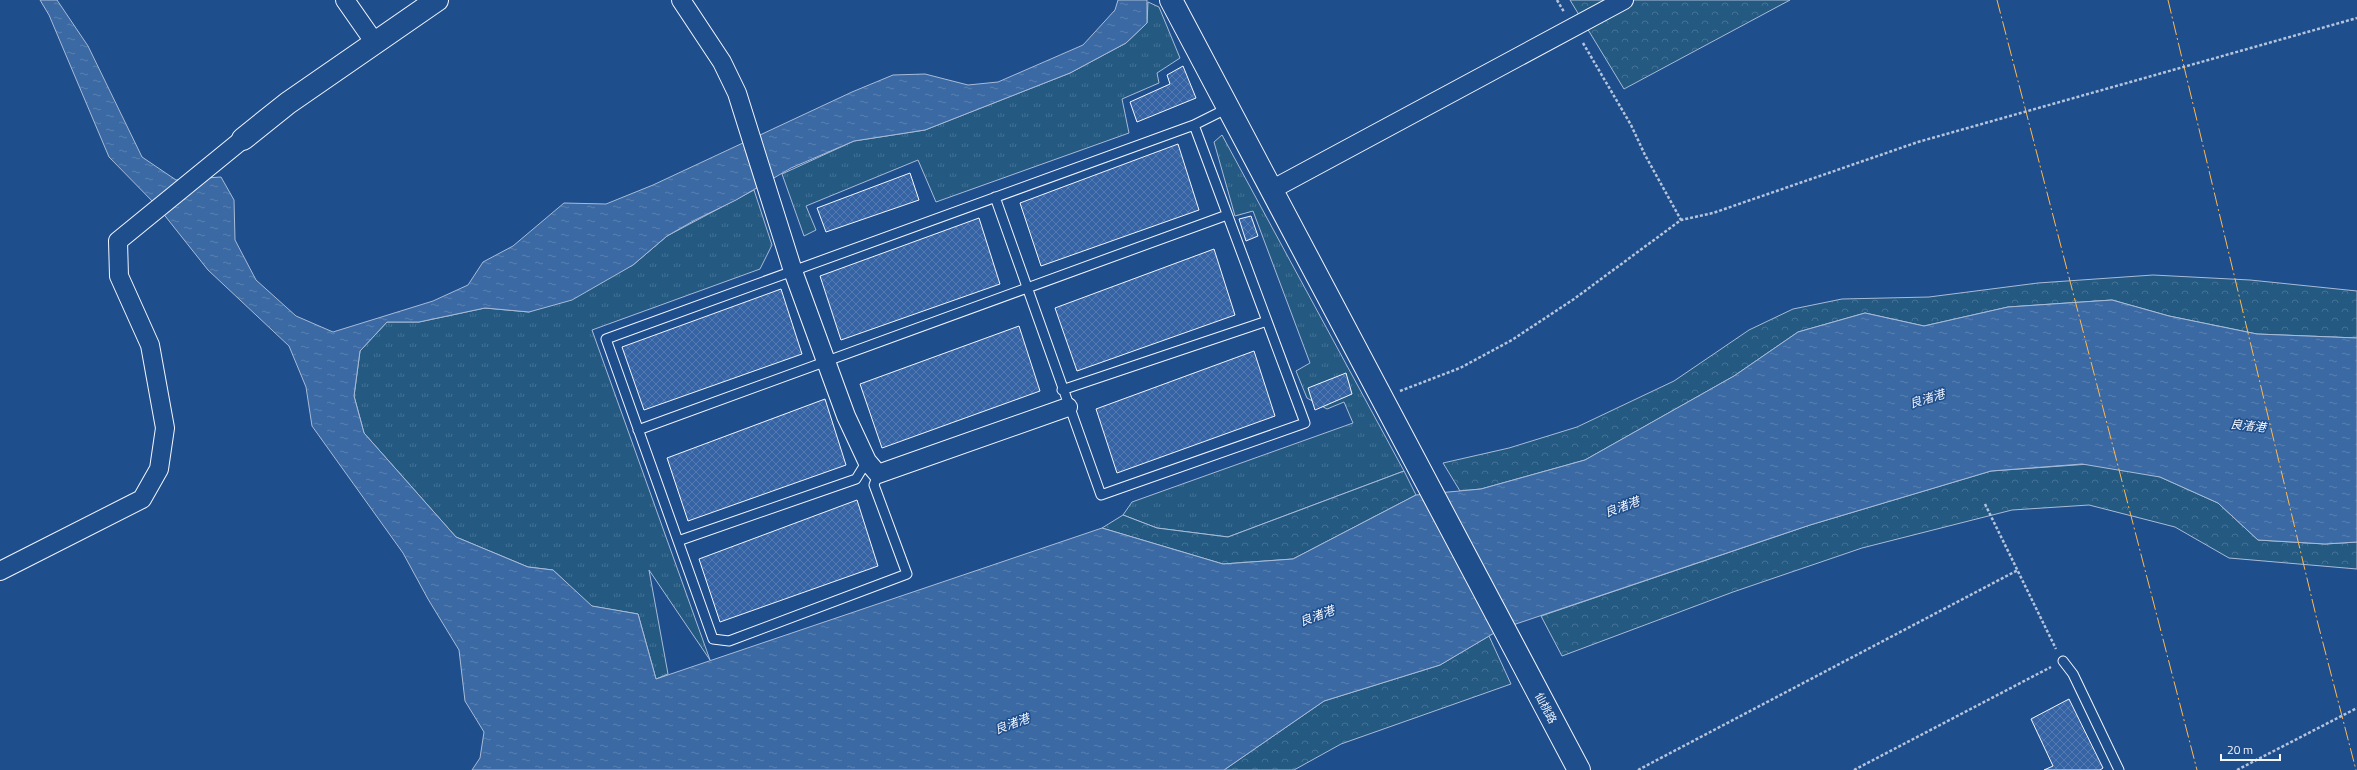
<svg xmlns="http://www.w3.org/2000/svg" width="2357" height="770" viewBox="0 0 2357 770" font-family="'Titillium Web','Noto Sans SC',sans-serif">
<defs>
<pattern id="grass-tufts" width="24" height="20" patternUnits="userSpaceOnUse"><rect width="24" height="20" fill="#245a82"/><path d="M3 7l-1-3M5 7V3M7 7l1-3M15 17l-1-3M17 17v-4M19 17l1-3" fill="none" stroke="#447295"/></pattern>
<pattern id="forest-crowns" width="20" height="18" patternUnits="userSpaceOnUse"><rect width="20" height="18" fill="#245a82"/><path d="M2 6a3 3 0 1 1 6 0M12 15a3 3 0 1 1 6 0" fill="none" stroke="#447295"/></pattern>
<pattern id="water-ripples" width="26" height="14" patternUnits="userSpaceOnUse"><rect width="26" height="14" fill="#3b69a3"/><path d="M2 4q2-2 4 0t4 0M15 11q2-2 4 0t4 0" fill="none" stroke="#587fb1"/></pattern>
<pattern id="building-cross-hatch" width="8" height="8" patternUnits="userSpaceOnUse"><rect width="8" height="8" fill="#3563a3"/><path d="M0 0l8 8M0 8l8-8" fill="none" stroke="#537ab1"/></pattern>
</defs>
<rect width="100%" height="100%" fill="#1f4e8c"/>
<!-- grass -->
<path fill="url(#grass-tufts)" stroke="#a8bbd7" d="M1148,2L1159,7L1180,58L1157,73L1159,83L1122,99L1129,133L936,202L918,160L806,206L816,230L804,236L782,174L854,141L925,130L1070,73L1126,43L1147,23Z
M1222,135L1404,471L1228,537L1157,528L1123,515L1132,502L1353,423L1344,402L1327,409L1307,398L1296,371L1310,363L1253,211L1235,216L1214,142Z
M754,190L772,245L760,269L592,330L710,660L649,570L668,674L656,679L638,614L591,606L553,570L528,567L456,537L364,433L354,396L360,351L387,322H419L485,308L529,312L633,265L667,236Z"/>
<!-- forest -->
<path fill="url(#forest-crowns)" stroke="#a8bbd7" d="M1570,0H1790L1624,89Z
M2153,275L2250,280L2357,291V338L2257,334L2169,316L2112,300L2008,307L1924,326L1865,313L1798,332L1734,376L1585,460L1481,489L1460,491L1443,463L1509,448L1577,427L1674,381L1749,330L1793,309L1842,299L1929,297L2038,283Z
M2118,462L2160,477L2218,503L2258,540L2325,544L2357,542V569L2229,558L2175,527L2089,505L2012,510L1862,548L1733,592L1562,656L1541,616L1810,525L1991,471Z
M1404,471L1416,495L1293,559L1223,564L1102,528L1123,515L1157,528L1228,537Z
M1489,636L1511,684L1341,744L1294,770H1224L1324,701L1440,665Z"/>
<!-- water -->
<path fill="url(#water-ripples)" stroke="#a8bbd7" d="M40,0H57L88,46L142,157L176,180L221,177L234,200L235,240L256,280L296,316L333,332L433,301L468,285L483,262L513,246L564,203L606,204L653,185L852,92L893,75L925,74L968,85L998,82L1083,45L1115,10L1118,0H1147V23L1126,43L1070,73L925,130L854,141L791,168L736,200L695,220L667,236L633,265L572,300L529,312L485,308L419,322H387L360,351L354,396L364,433L456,537L528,567L553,570L592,606L638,614L656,679L1102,528L1223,564L1293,559L1416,495L1481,489L1585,460L1734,376L1798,332L1865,313L1924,326L2008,307L2112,300L2169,316L2257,334L2357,338V542L2325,544L2258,540L2218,503L2160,477L2082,464L1991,471L1810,525L1501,629L1440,665L1324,701L1224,770H472L480,758L484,732L465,701L459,650L428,599L403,553L312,426L306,387L289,346L208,270L158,207L109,157L49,15Z"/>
<!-- building -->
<path fill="url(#building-cross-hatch)" stroke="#f2f6ff" d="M1183,66L1196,98L1137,122L1130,102L1170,84L1167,75Z
M1178,144L1199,210L1041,266L1020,203Z
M910,173L919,200L826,232L817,208Z
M1251,216L1258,236L1246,241L1239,219Z
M979,218L1000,284L841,340L820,276Z
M1214,249L1235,315L1077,371L1055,308Z
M781,289L802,354L644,410L622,347Z
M1019,326L1040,391L882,448L860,384Z
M1254,351L1275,416L1117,473L1096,409Z
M1346,373L1352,394L1315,410L1308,388Z
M825,399L846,465L688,521L667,458Z
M857,500L878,566L720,622L699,559Z
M2069,699L2103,768L2100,770H2044L2053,766L2031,719Z"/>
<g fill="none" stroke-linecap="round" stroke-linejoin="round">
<!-- lane casing -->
<g stroke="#f2f6ff" stroke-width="11">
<path id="lane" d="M995,197L1101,495L1305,423L1194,125
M1062,390L1267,321
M638,430L1227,215
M878,474L874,485L907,574L729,641L713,639L606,339L1194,125L1228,108
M678,541L856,479L867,461
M2063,661L2073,674L2119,770"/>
</g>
<!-- street casing -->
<g stroke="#f2f6ff" stroke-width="20">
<path id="street" d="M345,0L375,43
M681,0L722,62L737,93L793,271L846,416L867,461L878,474L1068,407
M1271,190L1624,0
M0,571L142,499L159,469L165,428L150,345L119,276L118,241L243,139"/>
</g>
<!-- secondary casing -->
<g stroke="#f2f6ff" stroke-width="24">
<path id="secondary" d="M1171,0L1579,770
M243,139L288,103L437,0"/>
</g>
<!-- path -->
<path stroke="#b3c4dc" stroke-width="2.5" stroke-dasharray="3 2" stroke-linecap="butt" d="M1557,0L1564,12
M1583,43L1631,125L1645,155L1681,220
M1400,391L1460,368L1512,340L1574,299L1681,220L1713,213L1918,142L2357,18
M1985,504L2056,649
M1638,770L2018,570
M1854,770L2051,667
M2237,770L2357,708"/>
<!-- lane -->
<use href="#lane" stroke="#1f4e8c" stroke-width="9"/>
<!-- street -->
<use href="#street" stroke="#1f4e8c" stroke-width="18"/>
<!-- secondary -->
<use href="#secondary" stroke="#1f4e8c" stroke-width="22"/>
<!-- power -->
<path stroke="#ffb74d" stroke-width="1" stroke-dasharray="14 3 2 3" stroke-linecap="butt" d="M1997,0L2197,770
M2168,0L2317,620L2356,770"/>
</g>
<g text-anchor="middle" stroke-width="3" stroke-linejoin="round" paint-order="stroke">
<!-- street labels -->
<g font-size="11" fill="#f2f6ff" stroke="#1f4e8c">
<text transform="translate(1546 708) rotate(62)" y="4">仙桃路</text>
</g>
<!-- water labels -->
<g font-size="12" font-style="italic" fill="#f2f6ff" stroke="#1f4e8c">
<text transform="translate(1927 399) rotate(-17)" y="4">良渚港</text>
<text transform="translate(2248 426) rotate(6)" y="4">良渚港</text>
<text transform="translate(1622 507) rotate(-20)" y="4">良渚港</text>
<text transform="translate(1317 616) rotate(-20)" y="4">良渚港</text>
<text transform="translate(1012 724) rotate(-20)" y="4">良渚港</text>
</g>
</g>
<!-- scale -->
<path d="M2221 754v6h59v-6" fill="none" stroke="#f2f6ff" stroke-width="2"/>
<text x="2227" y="754" font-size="12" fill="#f2f6ff" stroke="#1f4e8c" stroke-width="3" paint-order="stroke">20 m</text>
</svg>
